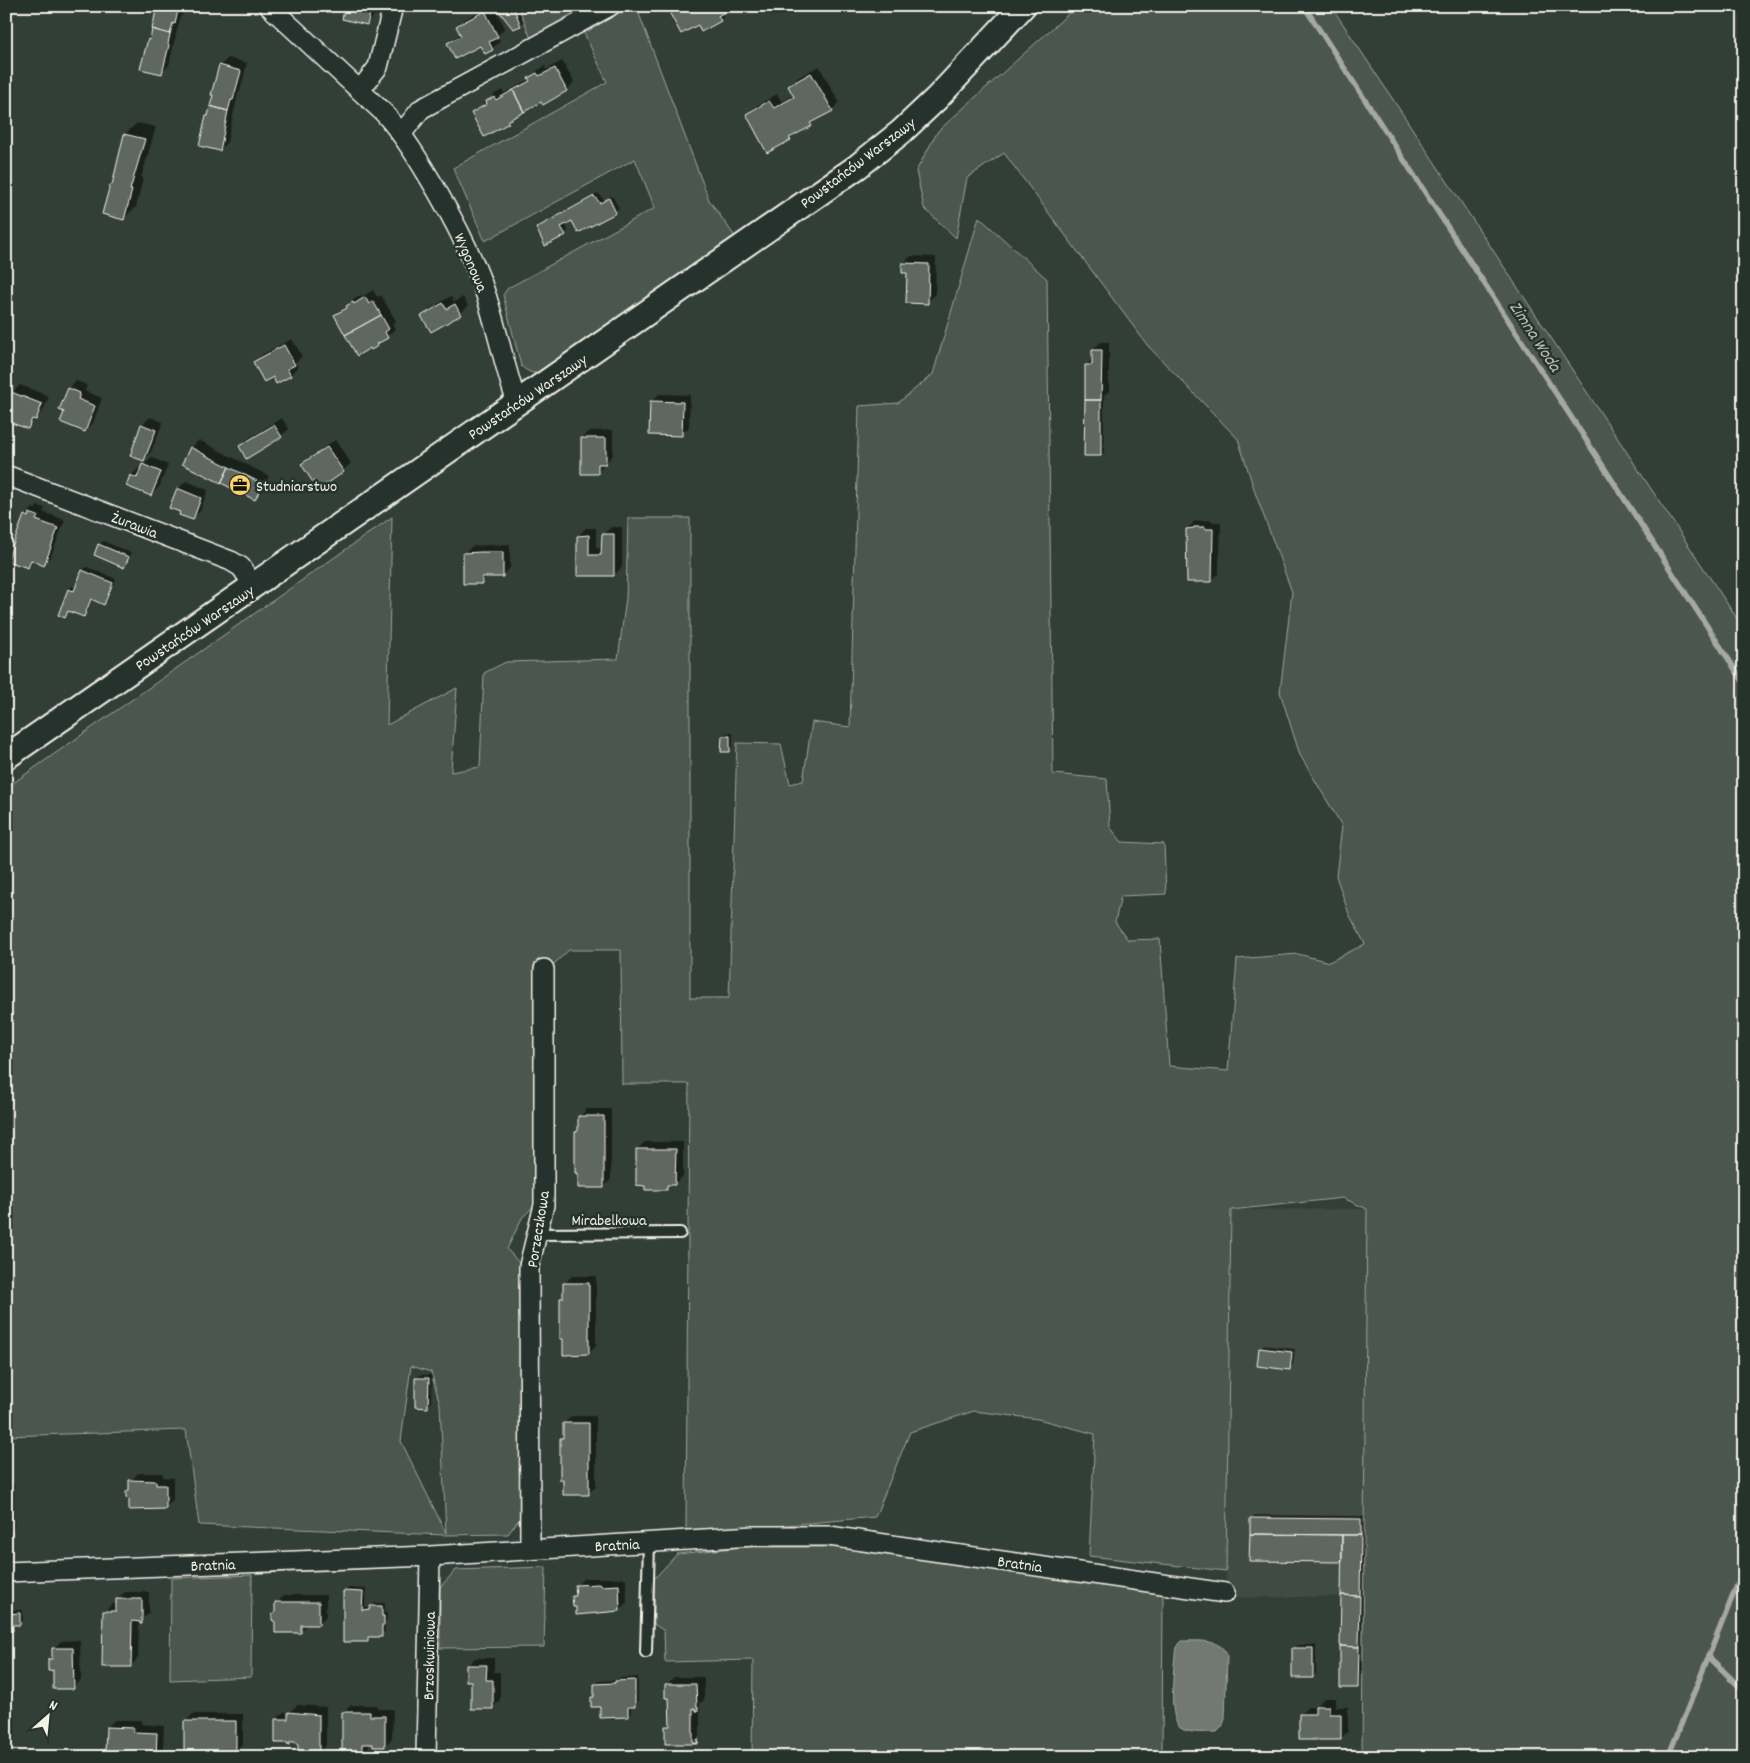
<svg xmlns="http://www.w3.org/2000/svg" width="1750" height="1763" viewBox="0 0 1750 1763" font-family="Dekko,sans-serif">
<rect width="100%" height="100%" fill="#323e38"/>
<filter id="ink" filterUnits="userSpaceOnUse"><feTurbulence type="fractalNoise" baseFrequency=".02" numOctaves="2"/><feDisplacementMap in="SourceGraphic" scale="10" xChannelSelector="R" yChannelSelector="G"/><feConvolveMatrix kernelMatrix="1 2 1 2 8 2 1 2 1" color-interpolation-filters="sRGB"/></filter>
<g filter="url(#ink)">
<!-- built -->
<path fill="#404b44" d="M1367,1209L1364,1596L1226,1598L1231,1210Z"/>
<!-- green -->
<path fill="#4c564f" stroke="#a0a49c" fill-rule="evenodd" d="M518,6H594L532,41Z
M631,6H636L709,200L736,238L544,371C534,375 529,373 521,366L503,295L508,288L655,208L635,159L485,241L453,168L607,82L584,33Z
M1077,6H1331L1742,626L1744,624V1757H1362L1367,1209L1343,1198L1231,1210L1226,1571L1089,1556L1095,1434L1038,1419L974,1411L910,1432L875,1517L686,1534L689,1084H622L621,950H569L554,964L537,965V1203L522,1218L507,1249L520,1264L521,1517L508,1534L446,1535L199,1525L186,1430L6,1436V788L392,517L387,725L457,688L451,772L480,767L484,673L506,662L618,659L626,598L628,518H690V998H729L737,743L781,744L790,784L803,781L812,722L850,727L859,406L898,403L933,374L979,217L1047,279L1053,774L1107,779L1110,827L1122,842L1164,844L1166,894L1121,896L1115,922L1128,940L1160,939L1169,1066L1228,1071L1237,959L1298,954L1329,962L1365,944L1349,914L1336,876L1342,826L1300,755L1280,692L1292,592L1256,495L1238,439L1148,346L1004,153L967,178L956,238L924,208L916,171L938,131ZM411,1366L431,1372L440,1404L446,1533L401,1441Z
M742,1547H836L1163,1593L1162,1757H752L753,1660L665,1662L664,1631L654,1624V1579L677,1554Z
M546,1567L544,1647L440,1648V1587L456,1570Z
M252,1575L251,1677L170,1680L171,1578Z"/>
<!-- water -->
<path fill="#727972" stroke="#a6a9a1" d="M1182,1641C1197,1641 1222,1638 1227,1656L1225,1719L1222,1727L1217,1732C1206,1732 1192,1734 1182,1729C1167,1722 1174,1669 1175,1654L1176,1647Z"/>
<!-- shadow -->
<path fill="#0007" d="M158,6H184L182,15L180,17L169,65L161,73L149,40L151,37Z
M347,6H377L374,16L367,23Z
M485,6H494L505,28L497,36L500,41L492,49L481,45L448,43L461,33L457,26L465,19L486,8Z
M497,6H517L523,21L520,25Z
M674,6H733L721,13L724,16L720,20L698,23L670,10Z
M228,58L247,63L240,91L238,94L227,142L220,150L207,116L210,114L220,66Z
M562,61L574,82L567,90L543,103L542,101L515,115L508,122L473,114L495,94L502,90L504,93L530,79L537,71L545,66L546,70Z
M819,66L839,102L832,110L797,132L790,139L747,114L755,107L777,94L782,102L794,95L789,86L797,78Z
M137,123L156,127L141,178H143L136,207L124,218L111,185L114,183L125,134Z
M598,193L604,200L612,196L619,208L579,232L572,219L565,223L568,230L565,234L537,228L541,225Z
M911,256L936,257L935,295L927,302L903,264Z
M373,290L377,297L381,295L396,321L392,324L395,329L377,345L357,354L336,316L355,299L361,295L362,297Z
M451,296L454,302L463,297L468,306L460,314L423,316L431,308Z
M292,339L302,356L295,363L298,367L290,375H273L255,362L263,354Z
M1101,342H1109V391L1104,395V452L1101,455L1086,366L1093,358V350Z
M76,381L87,385L85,391L102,398L93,423L85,430L66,411L60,409L69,388Z
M20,385L49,396L43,411L27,428L12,393Z
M659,394L690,395L689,427L681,435L651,402Z
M150,417L163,422L151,452L144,460L142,425Z
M282,418L289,429L281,436L240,446L248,439Z
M613,430V455L597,473L582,438L590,431Z
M199,440L269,476L262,491L254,498L191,448Z
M335,440L351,463L343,471L303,465L310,457Z
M151,457L168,465L159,487L151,495L131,476L139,468L141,469Z
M186,481L208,490L200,511L192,519L178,489Z
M38,506L45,508L43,512L65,520L51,556L44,564L34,560L27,567L25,516L33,508L35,509Z
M1212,520V522H1221L1220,555L1219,557V573L1211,581L1187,529L1195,521Z
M611,527H622V567L614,575H578V536L586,528H596V548H603V535Z
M103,541L131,553L127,563L123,567L100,545Z
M510,544V568L503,575H489L482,582L464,554L472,546Z
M87,567L116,579L107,600L104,604L92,599L87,613L83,616L69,610L65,616L69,590L72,586L76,588L83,570Z
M726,733H733V747L729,751L723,737Z
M587,1109H611V1179L604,1187L576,1132L579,1129V1117Z
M645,1142H683V1176L675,1184H671L666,1189L637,1149Z
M572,1276H596V1345L589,1353L561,1298L564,1295V1284Z
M1264,1345L1295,1349L1293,1365L1290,1368L1261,1349Z
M420,1375H432L431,1403L428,1406L417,1378Z
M572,1416H596V1486L589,1493L561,1439L564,1435V1423Z
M138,1473H163V1477L173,1478V1500L165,1508L130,1499L131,1481Z
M6,1484H14V1529L6,1537Z
M1255,1515L1364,1516L1361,1683L1358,1687L1344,1561L1251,1560V1518Z
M584,1578H626L627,1602L620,1610L577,1614V1605L574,1596L577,1593V1585Z
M348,1588L366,1589L365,1607L371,1606L375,1603H385V1613H387V1620L385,1623V1632L381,1635H371L368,1641L345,1592Z
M125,1592H149V1613L141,1620H139L138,1658L131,1666L104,1612L112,1604H117V1599Z
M284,1595H326V1616L318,1624H308L301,1631L276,1613V1603Z
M9,1610H23V1620L19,1624H16L13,1630H6V1613Z
M80,1640L81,1680L74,1687L54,1669L49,1660L53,1655V1649L61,1641Z
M1297,1645H1316V1673L1313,1677L1294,1649Z
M475,1658H494V1672H500V1700L492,1708L472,1680L467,1666Z
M638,1677V1702L635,1705H631V1712L628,1716L601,1706L593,1697L595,1695V1684L599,1681L617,1680L620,1678Z
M674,1677H704V1700L700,1703V1735L693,1743L667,1726L671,1722V1697L666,1685Z
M1324,1698H1336V1707H1348V1731L1340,1739L1301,1714L1308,1707H1316Z
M297,1705L326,1707V1745L318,1753L299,1743L276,1719L284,1712H290Z
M351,1705H377V1709H393L392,1738L385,1746L369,1743V1750L363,1757H343V1713Z
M193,1714H243V1743L236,1750H225L221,1754L200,1750L186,1721Z
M115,1720H141V1724L164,1726L163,1748L155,1755L107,1727Z"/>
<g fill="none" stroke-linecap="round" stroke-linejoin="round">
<!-- stream -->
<path stroke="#a6a9a1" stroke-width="5.5" d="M1304,6L1744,683
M1708,1656L1744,1691
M1668,1757L1744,1568"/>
</g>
<!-- building -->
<path fill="#5f6861" stroke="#f4f1e8" d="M157,6H179L175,24L173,23L170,34L152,29Z
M345,6H372L367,25L342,19Z
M495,6H513L521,26L513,29Z
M675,6H735L718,16L721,21L701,32L698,25L681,34L668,10Z
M485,11L498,37L489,42L493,50L485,54L480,46L455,59L447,43L461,36L456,26Z
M152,29L170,34L168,44L169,45L162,74L140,69L148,39L150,40Z
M219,65L241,71L233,100H231L228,111L210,106L213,95H211Z
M555,68L567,91L543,105L541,102L524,112L513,90L530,81L528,78L537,73L539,76Z
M811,73L833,111L810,123L812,126L789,138L791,140L767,153L746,114L769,101L774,108L794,97L788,86Z
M513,90L524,112L507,121L509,123L484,137L471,113L487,104L486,101L494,97L496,100Z
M210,106L228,111L220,151L199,146L206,116H208Z
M124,134L145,139L130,190H132L124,220L102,214L110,185H112Z
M594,196L600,203L609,198L616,213L578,233L572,221L561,227L566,235L545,246L536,228Z
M902,263L929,264L928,304L906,303L907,273H902Z
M365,297L369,304L373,301L381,315L345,335L334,315L347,308L346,306L353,302L354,304Z
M443,303L446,309L455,304L461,315L431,332L421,316Z
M381,315L389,329L385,332L388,338L377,344L378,346L371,350L370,348L357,356L345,335Z
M284,345L295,365L287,369L291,376L276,384L273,377L264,382L253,362Z
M1092,350H1102L1101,400H1085V365H1092Z
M68,388L80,393L78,399L95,406L85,432L60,422L64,412L59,410Z
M11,392L42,404L36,420L32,419L28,429L6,421V405Z
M1085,400H1101V456H1084Z
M650,401L683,402L682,436L649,435Z
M141,424L156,430L144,461L130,456Z
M274,425L282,437L246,459L239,446Z
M581,438H606V464H598V474H581Z
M190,447L229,467L221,483L182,464Z
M327,447L344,472L318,490L301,464Z
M142,464L161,472L151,496L126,486L130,475L137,478Z
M229,467L263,484L255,500L221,483Z
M177,488L201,498L193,520L179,515L180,512L169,508Z
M29,513L38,516L36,520L58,528L44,566L31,560L28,568L7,561L24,515L28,517Z
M1194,527H1205V529H1213L1212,582H1187L1186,529L1194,528Z
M602,534H614V576H577V536L589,535V555H601Z
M98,544L129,557L124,568L94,555Z
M481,552H503V577H482V584H463V553Z
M82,570L113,583L104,605L91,599L84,617L68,611L65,618L58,615L68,589L74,591Z
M722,736H730V752H721Z
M578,1116H604V1188H578V1173H575V1132L578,1131Z
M636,1149H676L675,1185H667V1190H645V1186L636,1185Z
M563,1283H589V1354L563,1355V1339H560V1298H563Z
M1259,1348L1292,1352L1290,1370L1257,1366Z
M415,1378H429L428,1408L415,1407Z
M563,1423H589V1495H563V1480H560V1438H563Z
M129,1480L156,1481V1485H166V1509L129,1510V1500L126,1497V1492L129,1490Z
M1250,1518L1361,1519V1535L1250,1534Z
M1250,1534L1342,1535V1562L1249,1561Z
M1342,1535H1361L1360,1596L1341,1595Z
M601,1584V1586L619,1585L620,1611L576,1615V1607H573L572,1596H576L575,1585Z
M343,1591L363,1592L362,1610L370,1609V1606H382V1616H384V1625H382V1637H368V1642H343Z
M1341,1595L1360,1596L1359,1647L1340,1646Z
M116,1599H142V1624H140V1622L132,1621L131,1667H102L103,1611H116Z
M275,1602H319V1625H301V1633H275V1622L272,1620V1615L275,1613Z
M20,1613V1625H13V1631H6V1614Z
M1340,1646L1359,1647L1358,1688H1340Z
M52,1648H73L74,1689H53V1670L48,1671V1659H52Z
M1292,1648H1313V1678H1292Z
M466,1665H487L486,1680H493V1709H471V1681H466Z
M635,1680V1707H628V1717L600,1718V1707H591V1697H594V1684L615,1683V1681Z
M665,1684H696L697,1707H698V1711H696V1709L693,1708V1743H697L698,1739V1744H665V1726H670L669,1698H665Z
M1315,1706H1329V1714H1341V1740H1299V1714H1315Z
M288,1712L319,1715V1754H298V1744H296V1742H290V1745H288V1743H275V1719H288Z
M342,1712H370V1716H385V1747H373V1744H362V1757H342Z
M184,1721H236V1751H221V1756H199V1751H184Z
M106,1727L134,1728L133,1732L157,1733L156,1757H105Z"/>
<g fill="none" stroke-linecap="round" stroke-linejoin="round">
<!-- service casing -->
<g stroke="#f4f1e8" stroke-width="14">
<path id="service" d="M537,1234L680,1233
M646,1652L649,1543"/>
</g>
<!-- minor casing -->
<g stroke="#f4f1e8" stroke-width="22">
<path id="minor" d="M269,6L385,114C406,138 421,164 437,191C456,224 474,258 486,295C496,326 503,359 513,391L518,402
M360,90L378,67L393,6
M402,133L421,109L610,6
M6,475L231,561L241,567L254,586
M530,1549L529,1266L544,1205V969
M6,1572L430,1556L753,1536H829L1225,1593
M426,1757L430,1556"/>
</g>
<!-- tertiary casing -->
<g stroke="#f4f1e8" stroke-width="28">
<path id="tertiary" d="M6,757L857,167L901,132L937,98L1023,6"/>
</g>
<!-- service -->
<use href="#service" stroke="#26332d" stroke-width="10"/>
<!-- minor -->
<use href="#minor" stroke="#26332d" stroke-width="19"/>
<!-- tertiary -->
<use href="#tertiary" stroke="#26332d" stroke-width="24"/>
</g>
</g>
<!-- icons -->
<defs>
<g id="office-disc" transform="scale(1.125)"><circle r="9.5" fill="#ffd166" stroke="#26332d"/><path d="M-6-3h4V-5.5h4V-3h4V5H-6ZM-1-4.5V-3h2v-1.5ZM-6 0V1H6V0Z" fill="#111"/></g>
</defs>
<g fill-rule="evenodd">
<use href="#office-disc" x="240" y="485"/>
</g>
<g text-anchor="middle" stroke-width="5" stroke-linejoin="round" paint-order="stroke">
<!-- street labels -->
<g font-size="16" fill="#f4f1e8" stroke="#26332d">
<text transform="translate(857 162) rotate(-37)" y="6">Powstańców Warszawy</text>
<text transform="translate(472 262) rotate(67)" y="6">Wygonowa</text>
<text transform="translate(527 396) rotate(-34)" y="6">Powstańców Warszawy</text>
<text transform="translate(135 524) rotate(21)" y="6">Żurawia</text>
<text transform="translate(194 627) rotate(-34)" y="6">Powstańców Warszawy</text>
<text x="609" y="1225">Mirabelkowa</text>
<text transform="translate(537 1229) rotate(-81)" y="6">Porzeczkowa</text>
<text transform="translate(617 1544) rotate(-3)" y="6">Bratnia</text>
<text transform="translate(1020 1563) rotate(8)" y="6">Bratnia</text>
<text transform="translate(213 1564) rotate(-2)" y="6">Bratnia</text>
<text transform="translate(428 1656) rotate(-89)" y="6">Brzoskwiniowa</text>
</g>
<!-- poi labels -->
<g font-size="16" fill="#f4f1e8" stroke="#26332d" text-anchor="start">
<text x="256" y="491">Studniarstwo</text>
</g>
<!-- water labels -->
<g font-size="18" font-style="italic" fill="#babbb3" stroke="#26332d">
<text transform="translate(1536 336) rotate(57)" y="6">Zimna Woda</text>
</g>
</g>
<!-- margin -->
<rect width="1750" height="1763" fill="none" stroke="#26332d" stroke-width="25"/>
<rect x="12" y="12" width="1725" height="1738" fill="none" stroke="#f4f1e8" stroke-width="2" filter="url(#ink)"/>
<!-- north arrow -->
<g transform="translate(48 1716) rotate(27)" stroke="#26332d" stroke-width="4" paint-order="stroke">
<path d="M0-4L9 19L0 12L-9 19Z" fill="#f4f1e8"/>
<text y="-8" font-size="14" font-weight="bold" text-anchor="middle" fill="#f4f1e8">N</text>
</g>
</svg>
